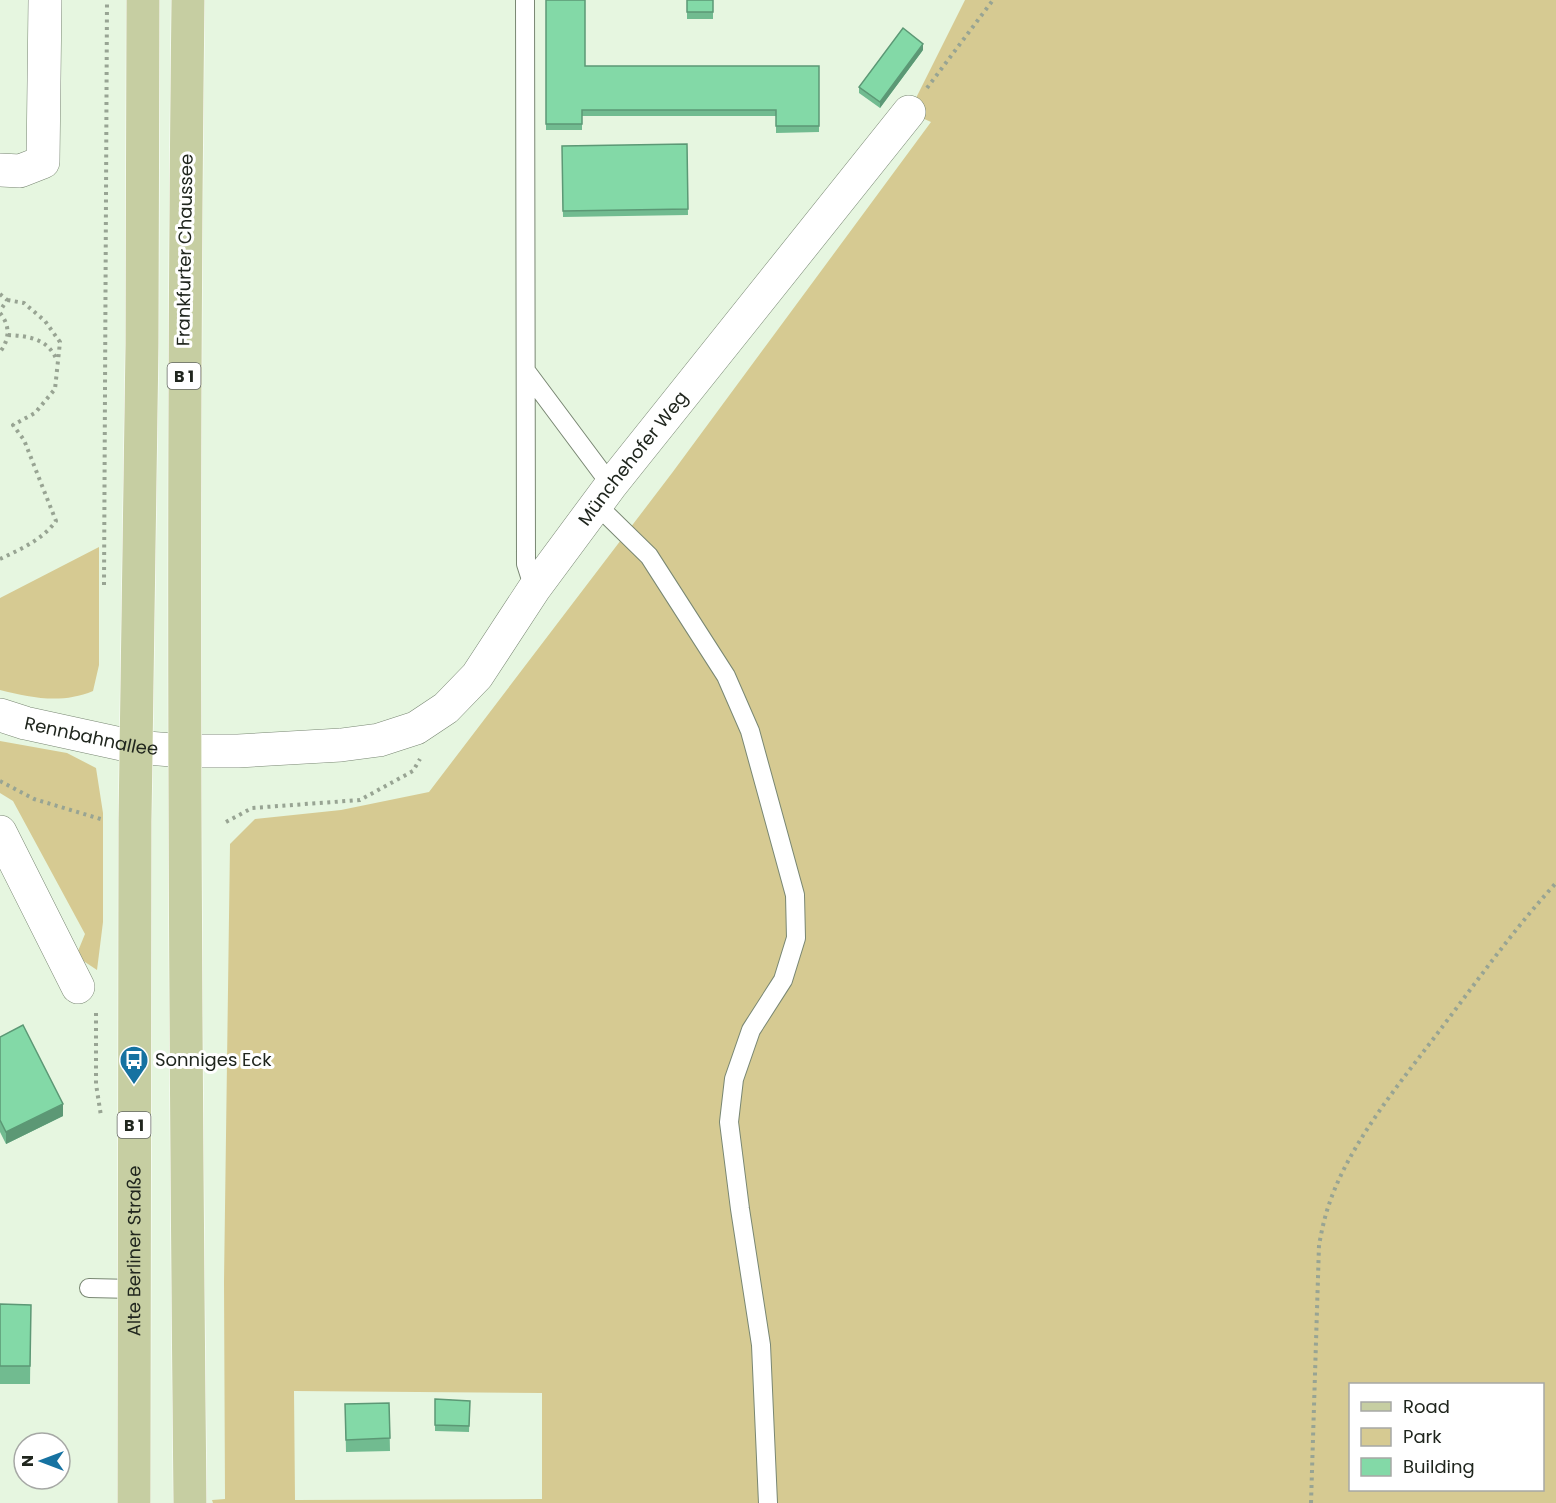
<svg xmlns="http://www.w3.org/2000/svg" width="1556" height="1503" viewBox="0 0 1556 1503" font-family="Poppins,sans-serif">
<rect width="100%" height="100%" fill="#e6f6e0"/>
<!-- green -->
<path fill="#d6ca92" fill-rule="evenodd" d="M965,0H1556V1503H213L212,1500L225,1499L224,1282L230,844L255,819L341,810L429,792L672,473L931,122L909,112ZM1350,1384H1542V1490H1350ZM294,1391L542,1393V1499L295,1500Z
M99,547V665L93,691C62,704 32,698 0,690V598Z
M0,741L67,753L96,768L103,813V922L97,970L76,956L85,934L13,801L0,793Z"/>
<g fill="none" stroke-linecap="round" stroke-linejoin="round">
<!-- lane casing -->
<g stroke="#798773" stroke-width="20">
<path id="lane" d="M525,0L526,564L534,589
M526,371L611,485
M597,505L649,556L726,676L750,731L795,895L796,938L783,980L751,1030L734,1079L729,1122L740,1209L761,1345L768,1503
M89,1288L133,1289"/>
</g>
<!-- street casing -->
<g stroke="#798773" stroke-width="34">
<g id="street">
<path d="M0,170L20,171L43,162L45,0"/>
<path id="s1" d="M0,715L25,723L135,747L184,751H238L341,745L379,740L416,728L446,708L477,676L534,589L611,485L909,112"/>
<path d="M0,832L78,987"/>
</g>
</g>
<!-- primary casing -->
<g stroke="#fff" stroke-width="34">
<g id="primary">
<path d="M188,0C182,501 185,1002 190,1503"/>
<path id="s2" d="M134,1503L135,821L142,345L143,0"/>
</g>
</g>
<!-- path -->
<path stroke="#98a493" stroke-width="4" stroke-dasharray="3 4.5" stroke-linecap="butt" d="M927,88L993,0
M0,294L7,300L0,311
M0,313C10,325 10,339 0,352
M8,335C29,336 49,339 57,361
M0,559C21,549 42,540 56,521L24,440L13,425L35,413L55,389L60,342L45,321L24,303L7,300
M104,585L107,0
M0,781L34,799L104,820
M226,822L252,808L360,800L413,771L420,759
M96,1013V1084L101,1116
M1311,1503L1319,1245C1321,1235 1323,1224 1326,1214C1345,1147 1402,1081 1443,1026C1480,977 1515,928 1556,883"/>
<!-- lane -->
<use href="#lane" stroke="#fff" stroke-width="18"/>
<!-- street -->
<use href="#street" stroke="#fff" stroke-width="33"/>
<!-- primary -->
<use href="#primary" stroke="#c6cea2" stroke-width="33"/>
</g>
<!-- wall -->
<path fill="#71bb90" d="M546,0L585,66H819V132L776,133V116H582V130H546Z
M687,0H713V19H687Z
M923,50L880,108L859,93V87Z
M687,144L688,215L563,217L562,146Z
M0,1037L63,1116L6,1144L0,1132Z
M0,1304L31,1305L30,1384H0Z
M435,1399L470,1401L469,1432L435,1431Z
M389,1403L390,1451L346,1452L345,1404Z"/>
<!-- shaded-wall -->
<path fill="#5c9875" d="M923,44V50L880,108V102Z
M63,1104V1116L6,1144V1132Z"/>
<!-- building -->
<path fill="#83d9a7" stroke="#5c9875" stroke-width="1.5" d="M546,0H585V66H819V126H776V110H582V124H546Z
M687,0H713V12H687Z
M903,28L923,44L880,102L859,87Z
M687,144L688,209L563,211L562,146Z
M23,1025L63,1104L6,1132L0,1120V1037Z
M0,1304L31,1305L30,1366H0Z
M435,1399L470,1401L469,1426L435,1425Z
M389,1403L390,1438L346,1440L345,1404Z"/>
<!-- icons -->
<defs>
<g id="bus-pin" transform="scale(1.5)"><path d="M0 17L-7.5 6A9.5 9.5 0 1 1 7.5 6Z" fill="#1672a1" stroke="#fff"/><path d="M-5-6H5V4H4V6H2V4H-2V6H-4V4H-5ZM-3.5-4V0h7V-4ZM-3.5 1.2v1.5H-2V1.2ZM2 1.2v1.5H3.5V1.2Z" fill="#fff"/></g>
</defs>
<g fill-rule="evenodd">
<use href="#bus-pin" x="134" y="1060"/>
</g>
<g text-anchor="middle" stroke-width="6" stroke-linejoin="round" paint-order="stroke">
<!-- shield labels -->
<g fill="#fff" stroke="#636762" stroke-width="1.5">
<rect x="167.5" y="363" width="33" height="26" rx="4.5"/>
<rect x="117.5" y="1112" width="33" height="26" rx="4.5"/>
</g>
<g font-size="16" font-weight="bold" fill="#20261e">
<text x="184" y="382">B 1</text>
<text x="134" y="1131">B 1</text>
</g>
<!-- street labels -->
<g font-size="18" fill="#20261e" stroke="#fff">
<text transform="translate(185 250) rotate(-89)" y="6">Frankfurter Chaussee</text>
<text dy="6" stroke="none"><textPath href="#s1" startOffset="771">Münchehofer Weg</textPath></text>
<text dy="6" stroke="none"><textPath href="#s1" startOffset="94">Rennbahnallee</textPath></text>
<text dy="6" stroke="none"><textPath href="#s2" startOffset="252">Alte Berliner Straße</textPath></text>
</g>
<!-- poi labels -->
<g font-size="18" fill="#20261e" stroke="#fff" text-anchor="start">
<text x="155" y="1066">Sonniges Eck</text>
</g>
</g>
<!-- legend -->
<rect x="1349" y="1383" width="195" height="108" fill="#ffffff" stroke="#a6a8a5" stroke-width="1.5"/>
<rect x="1361" y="1402" width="30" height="9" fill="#c6cea2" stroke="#a6a8a5" stroke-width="1.5"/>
<text x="1403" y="1413" font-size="18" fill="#20261e">Road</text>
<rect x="1361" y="1428" width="30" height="18" fill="#d6ca92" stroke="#a6a8a5" stroke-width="1.5"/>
<text x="1403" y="1443" font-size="18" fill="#20261e">Park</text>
<rect x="1361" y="1458" width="30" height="18" fill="#83d9a7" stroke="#a6a8a5" stroke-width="1.5"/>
<text x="1403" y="1473" font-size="18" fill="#20261e">Building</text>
<!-- north arrow -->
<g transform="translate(42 1461) rotate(270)"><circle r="28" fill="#ffffff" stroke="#a6a8a5" stroke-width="1.5"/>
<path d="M0-4.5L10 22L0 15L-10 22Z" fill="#1672a1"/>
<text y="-9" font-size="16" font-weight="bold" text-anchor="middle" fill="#20261e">N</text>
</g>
</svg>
